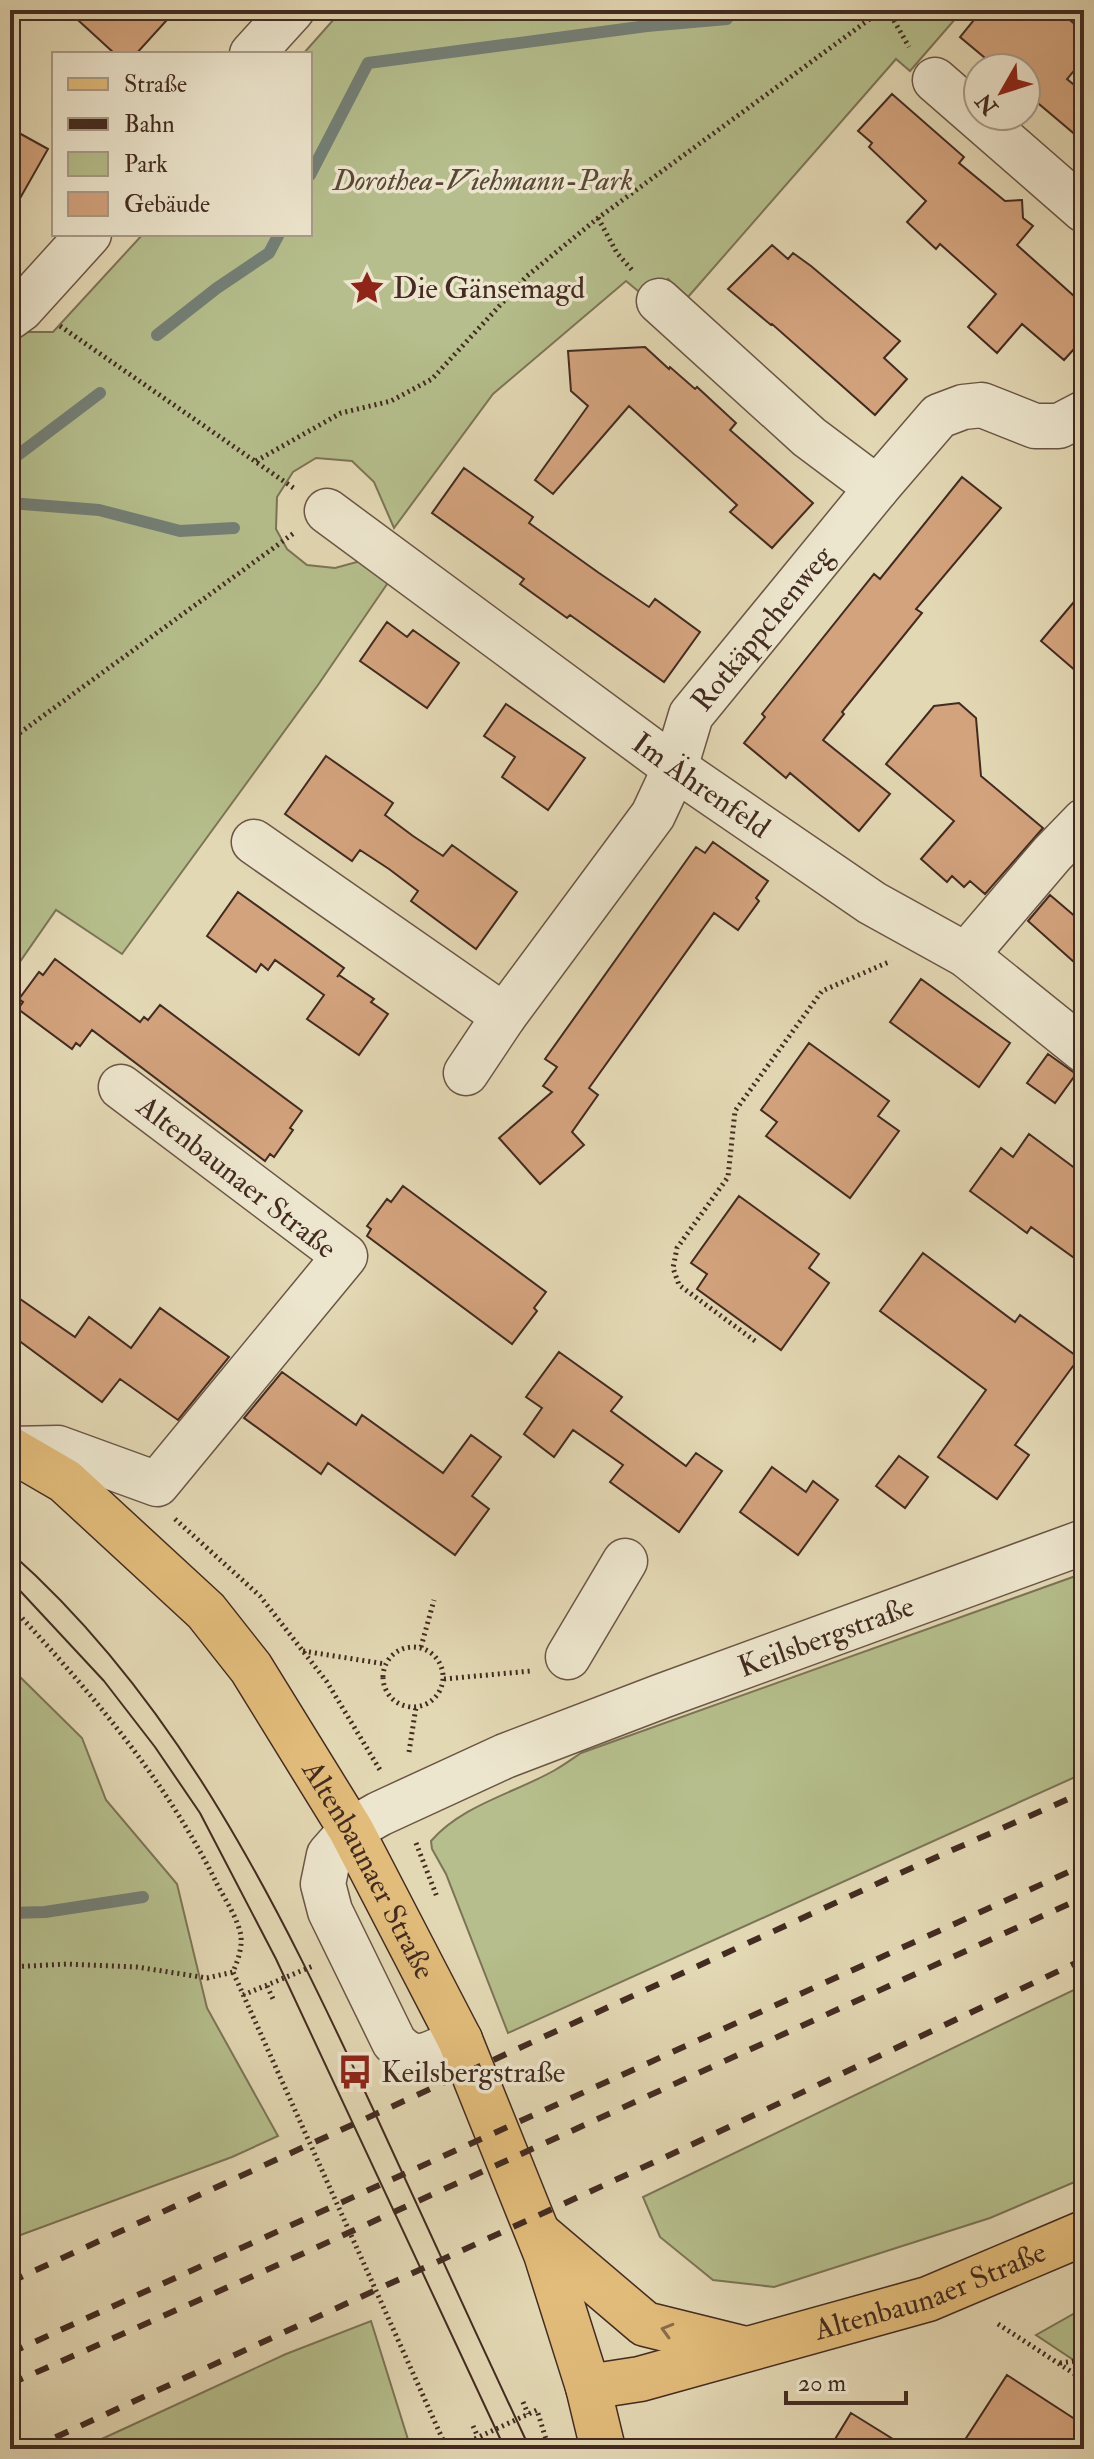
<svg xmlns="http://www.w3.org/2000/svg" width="1094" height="2459" viewBox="0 0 1094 2459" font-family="'IM FELL Double Pica',serif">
<rect width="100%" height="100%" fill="#e3d8b4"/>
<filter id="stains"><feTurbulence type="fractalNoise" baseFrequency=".0025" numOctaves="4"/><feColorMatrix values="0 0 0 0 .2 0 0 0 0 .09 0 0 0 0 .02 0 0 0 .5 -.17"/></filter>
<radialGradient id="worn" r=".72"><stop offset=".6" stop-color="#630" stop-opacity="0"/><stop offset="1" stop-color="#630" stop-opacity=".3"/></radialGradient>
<!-- green -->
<path fill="#b5be8c" stroke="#7c7456" stroke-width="2" d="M342,10H963L910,71L896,59L688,297L668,279L649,300L626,281L493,394L394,528L374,482L352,461L316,458L293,472L277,497L276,529L287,549L307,565L335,568L364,560L394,574L318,685L122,954L56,910L10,976V344L28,332H53L143,234H310V54H303Z
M1084,1573V1773L508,2033L446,1874L432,1849L431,1841C462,1805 515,1793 555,1770C564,1765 572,1759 581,1753Z
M10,1667L82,1738L106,1800L177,1884L207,2008L278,2136L232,2157L18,2236L10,2235Z
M1084,1985V2178L990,2218L774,2287L713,2280L660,2237L643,2197Z
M1084,2308V2367L1036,2335Z
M371,2321L411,2449H80L286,2354Z"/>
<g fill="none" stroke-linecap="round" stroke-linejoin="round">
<!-- stream -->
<path stroke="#748077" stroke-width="12" d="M647,26L727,19
M310,175L368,63L647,26L659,10
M157,335L217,288L269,253L279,234
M10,461L100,393
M10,503L99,510L180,531L234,528
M10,1913L45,1912L143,1897"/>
</g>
<!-- building -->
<path fill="#d3a37d" stroke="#432b21" stroke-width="2" d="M67,10H176L136,54H115Z
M982,10H1058L1084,32V59L1067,79L1084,93V142L1026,93V68H997L960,37Z
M892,94L964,157L959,163L1005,201L1022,200L1023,218L1033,226L1017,245L1084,305V338L1064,360L1022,324L997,353L968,327L996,294L940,244L936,249L907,222L926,201L869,147L872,143L858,131Z
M10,128L48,149L10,216Z
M772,245L788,259L793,253L811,266L900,341L884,358L907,379L875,415L772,324L771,325L728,289Z
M645,347L669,369L670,367L695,389L697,387L736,423L730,430L813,503L772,548L730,512L737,505L629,406L553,494L535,480L588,406L571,391L568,351Z
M464,468L533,517L529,523L599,573L649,607L655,599L700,632L664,682L570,615L567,618L520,584L524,579L432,513Z
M962,477L1001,508L916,609L922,613L842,712L844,714L823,740L890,794L859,831L790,773L786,778L744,743L765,717L762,714L874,574L880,579Z
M1084,590V678L1041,641Z
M387,622L407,637L413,630L459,663L427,708L360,661Z
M959,703L976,718L981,776L1043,828L985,894L970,881L964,887L952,876L947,882L921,859L954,821L886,764L934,706Z
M506,704L585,758L548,810L502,777L515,757L484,736Z
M326,756L393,803L385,815L413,836L443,856L452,845L517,892L476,949L411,901L418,891L389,869L360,850L352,861L285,814Z
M713,842L768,881L756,898L759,901L738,930L714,913L589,1088L598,1095L572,1132L584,1145L540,1184L499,1138L552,1092L543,1086L557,1067L545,1059L696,847L705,853Z
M238,892L344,968L337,977L339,975L374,999L371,1002L388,1014L359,1055L307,1019L324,995L275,960L268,970L261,964L256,972L207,936Z
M1050,895L1084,924V971L1028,921Z
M55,959L140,1022L144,1017L148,1020L160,1005L302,1111L290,1128L293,1130L274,1157L270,1154L265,1161L92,1030L80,1046L76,1043L72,1049L18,1009L23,1002L19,999L39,972L43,975Z
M921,979L1010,1043L979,1087L890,1022Z
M809,1043L889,1101L878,1116L899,1131L850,1198L766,1136L777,1122L761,1110Z
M1048,1054L1076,1074L1055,1103L1027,1083Z
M1029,1134L1084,1175V1265L1031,1227L1027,1233L970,1191L1001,1148L1013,1157Z
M403,1186L546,1292L534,1308L537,1311L512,1344L367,1236L371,1229L367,1226L387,1199L391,1202Z
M739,1196L819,1254L809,1268L829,1283L781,1350L697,1289L707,1274L691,1263Z
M923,1253L1015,1322L1020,1315L1079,1358L1015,1445L1029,1455L997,1499L938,1457L986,1390L880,1311Z
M10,1292L75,1337L89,1317L131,1348L160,1308L229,1357L178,1420L120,1379L102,1402L10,1334Z
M559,1352L622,1397L611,1411L686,1466L696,1453L722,1471L679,1532L610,1482L623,1465L573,1430L554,1457L524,1434L542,1408L526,1397Z
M282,1372L356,1425L362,1415L443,1473L471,1435L501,1457L472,1496L489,1509L455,1555L328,1463L321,1474L244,1418Z
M899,1456L928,1477L905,1508L876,1486Z
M772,1467L806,1492L813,1481L838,1500L798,1555L740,1512Z
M1007,2375L1084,2425V2449H959Z
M851,2413L909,2449H829Z"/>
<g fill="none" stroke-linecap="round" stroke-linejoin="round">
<!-- minor casing -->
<g stroke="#6b5646" stroke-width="47">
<g id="minor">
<path d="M252,54L292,10"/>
<path d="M935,80L1084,210"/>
<path d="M659,301L809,437L877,488"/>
<path d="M10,317L21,309L89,234"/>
<path id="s1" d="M327,511L675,768L872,903L966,955L1084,1050"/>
<path d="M254,842L504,1016"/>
<path d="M966,955L1052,854L1084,821"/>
<path id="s2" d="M466,1073L504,1016L653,815L675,768L691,715L877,488L939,416L963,407L982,405L1035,426H1059L1084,413"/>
<path d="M10,1449L58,1448L157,1484L345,1256L121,1087"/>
<path d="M568,1657L625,1561"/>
<path id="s3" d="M460,2040C432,2052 417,2068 394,2042L330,1911L323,1884L329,1855L351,1830L379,1814L505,1756L662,1696L1084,1542"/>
</g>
</g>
<!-- major casing -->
<g stroke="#432b21" stroke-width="47">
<g id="major">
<path id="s4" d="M10,1449L65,1481L206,1611L251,1668L351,1830L460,2040L546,2254L588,2387L603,2449"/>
<path d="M539,2234L645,2324L742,2348"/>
<path id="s5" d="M588,2387L640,2379L928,2299L1084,2233"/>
</g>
</g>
<!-- path -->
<path stroke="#432b21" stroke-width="5" stroke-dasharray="2 4" stroke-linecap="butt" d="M888,10L909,47
M598,218L617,253L632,270
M60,326L295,489
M256,461L341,413L391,401L432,379L527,276L598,218L882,10
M10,740L294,533
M755,1341L679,1285L673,1268L677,1248L728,1177L735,1111L822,991L891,961
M175,1519L260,1596L327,1682L380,1770
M10,1605C89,1690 167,1781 218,1886C226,1901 238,1919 241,1936C242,1949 238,1960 233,1972L447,2449
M421,1647L434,1600
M383 1677a30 30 0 1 1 60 0a30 30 0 1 1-60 0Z
M303,1651L385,1664
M444,1679L531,1671
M409,1752L416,1707
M416,1843L437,1897
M10,1967L67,1964L137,1967L207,1978L233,1972
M267,1986L273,1999
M243,1995L313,1966
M998,2324L1084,2380
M1060,2363L1084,2360
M523,2402L528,2414
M473,2426L478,2437
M453,2449L537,2410L549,2449"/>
<!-- minor -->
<use href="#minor" stroke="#ede6ce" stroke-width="44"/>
<!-- major -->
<use href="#major" stroke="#e2bc7a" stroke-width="44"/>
<!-- tram -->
<path stroke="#432b21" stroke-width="2" d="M10,1552C180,1702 279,1907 373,2109C425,2222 477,2336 530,2449
M10,1580L104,1681L155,1747L200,1813L276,1959L505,2449"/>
<!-- rail -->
<path stroke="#432b21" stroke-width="6" stroke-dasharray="14 14" stroke-linecap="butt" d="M10,2282L896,1875L1084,1792
M10,2353L1084,1865
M10,2384L280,2264L1084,1897
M30,2449L674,2153L1084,1959"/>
</g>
<!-- one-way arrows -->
<defs><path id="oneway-chevron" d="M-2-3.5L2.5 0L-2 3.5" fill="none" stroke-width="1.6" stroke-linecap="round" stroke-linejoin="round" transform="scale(2)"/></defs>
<use stroke="#8b6c49" href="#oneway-chevron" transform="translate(667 2330) rotate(-164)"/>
<!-- icons -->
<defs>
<g id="sight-bare" transform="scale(2.76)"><path d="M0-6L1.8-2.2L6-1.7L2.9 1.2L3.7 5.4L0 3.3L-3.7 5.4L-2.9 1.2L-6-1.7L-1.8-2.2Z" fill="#8f2418" stroke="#ede6ce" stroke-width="2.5" paint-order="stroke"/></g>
<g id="bus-bare" transform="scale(2.76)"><path d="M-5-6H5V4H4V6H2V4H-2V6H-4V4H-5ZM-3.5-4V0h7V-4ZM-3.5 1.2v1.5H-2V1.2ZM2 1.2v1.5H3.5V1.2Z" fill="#8f2418" stroke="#ede6ce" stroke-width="2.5" paint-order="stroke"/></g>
</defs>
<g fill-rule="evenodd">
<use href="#sight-bare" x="367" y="288"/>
<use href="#bus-bare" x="355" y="2072"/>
</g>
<g text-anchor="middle" stroke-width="7" stroke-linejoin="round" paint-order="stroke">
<!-- park labels -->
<g font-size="30" font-style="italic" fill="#5a4836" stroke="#ede6ce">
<text x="483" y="190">Dorothea-Viehmann-Park</text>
</g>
<!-- poi labels -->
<g font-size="30" fill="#432b21" stroke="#ede6ce" text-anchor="start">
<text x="393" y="298">Die Gänsemagd</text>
<text x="381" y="2082">Keilsbergstraße</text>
</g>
<!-- street labels -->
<g font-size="30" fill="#432b21" stroke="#ede6ce">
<text dy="10" stroke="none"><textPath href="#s2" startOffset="538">Rotkäppchenweg</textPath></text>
<text dy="10" stroke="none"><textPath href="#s1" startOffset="464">Im Ährenfeld</textPath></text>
<text transform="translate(237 1177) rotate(38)" y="10">Altenbaunaer Straße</text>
<text dy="10" stroke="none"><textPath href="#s3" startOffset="824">Keilsbergstraße</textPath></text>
<text dy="10" stroke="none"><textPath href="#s4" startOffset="562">Altenbaunaer Straße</textPath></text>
<text dy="10" stroke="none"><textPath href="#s5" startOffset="356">Altenbaunaer Straße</textPath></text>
</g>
</g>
<!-- margin -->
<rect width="1094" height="2459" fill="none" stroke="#e3d8b4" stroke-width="40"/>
<rect x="12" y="12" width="1070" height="2435" fill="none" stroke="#432b21" stroke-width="4"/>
<rect x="20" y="20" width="1054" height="2419" fill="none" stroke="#432b21" stroke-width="2"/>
<!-- legend -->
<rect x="52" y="52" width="260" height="184" fill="#ede6ce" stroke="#a99b89" stroke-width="2"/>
<rect x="68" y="78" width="40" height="12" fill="#e2bc7a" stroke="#a99b89" stroke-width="2"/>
<text x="124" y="92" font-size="24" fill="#432b21">Straße</text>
<rect x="68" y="118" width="40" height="12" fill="#432b21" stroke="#a99b89" stroke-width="2"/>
<text x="124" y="132" font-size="24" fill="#432b21">Bahn</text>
<rect x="68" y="152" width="40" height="24" fill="#b5be8c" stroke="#a99b89" stroke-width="2"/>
<text x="124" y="172" font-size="24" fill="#432b21">Park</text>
<rect x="68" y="192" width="40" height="24" fill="#d3a37d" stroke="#a99b89" stroke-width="2"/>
<text x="124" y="212" font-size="24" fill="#432b21">Gebäude</text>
<!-- north arrow -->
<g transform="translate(1002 92) rotate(231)"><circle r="38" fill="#ede6ce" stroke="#a99b89" stroke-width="2"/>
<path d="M0-6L14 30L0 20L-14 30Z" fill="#8f2418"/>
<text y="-12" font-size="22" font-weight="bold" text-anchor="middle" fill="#432b21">N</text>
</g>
<!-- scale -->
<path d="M786 2391v12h120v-12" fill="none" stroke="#432b21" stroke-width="4"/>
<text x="798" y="2391" font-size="24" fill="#432b21" stroke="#ede6ce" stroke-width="6" paint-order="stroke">20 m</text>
<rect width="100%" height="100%" filter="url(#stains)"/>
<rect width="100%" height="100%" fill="url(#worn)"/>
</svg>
